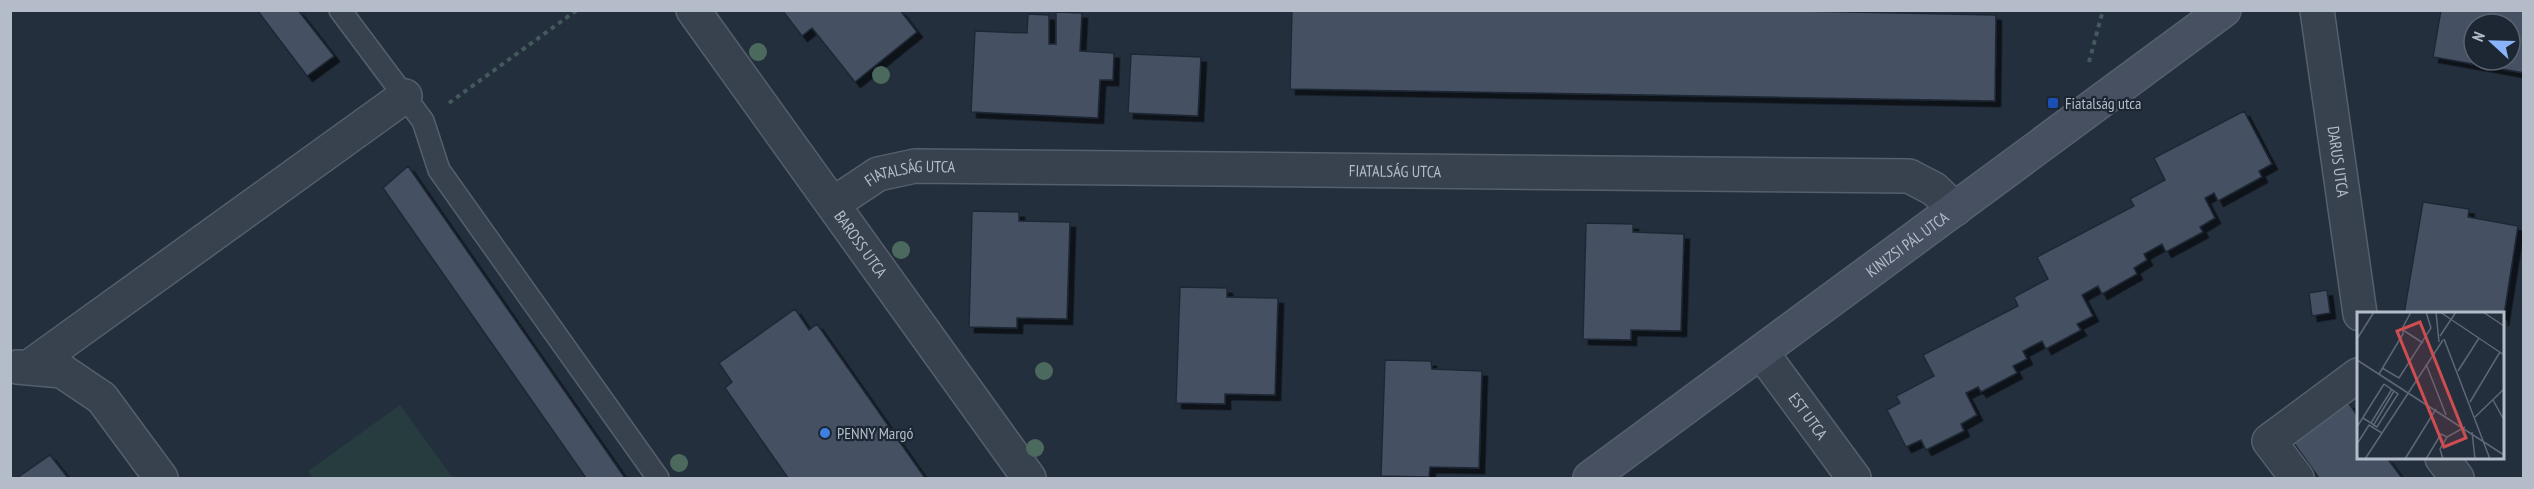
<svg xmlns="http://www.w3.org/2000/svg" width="2534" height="489" viewBox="0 0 2534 489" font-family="'PT Sans Narrow',sans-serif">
<defs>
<filter id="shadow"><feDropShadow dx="5.5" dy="5.5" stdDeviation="0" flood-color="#0009"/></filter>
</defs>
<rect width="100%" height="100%" fill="#242f3e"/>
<!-- green -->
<path fill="#263c3f" d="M400,405L453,478H313L308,471Z"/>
<!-- building -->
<path fill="#455162" stroke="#1f2835" stroke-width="1.5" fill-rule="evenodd" filter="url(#shadow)" d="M257,10H298L334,56L307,76Z
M782,10H900L917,32L855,82L812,28L802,36Z
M1292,10H1742L1996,15L1995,101L1290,89Z
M2441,10H2524V73L2433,57ZM2474,24H2510V60H2474Z
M1056,12L1082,13L1080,51L1114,53L1113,80H1100L1098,118L971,112L975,31L1027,33L1028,14L1049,15V44H1056Z
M1131,54L1201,57L1198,116L1128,113Z
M2244,111L2272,164L2259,171L2262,177L2218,201L2214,193L2205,198L2215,218L2200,227L2203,232L2166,252L2162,244L2144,254L2147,260L2134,268L2137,274L2102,294L2098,286L2082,295L2093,316L2077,324L2081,330L2046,349L2042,341L2023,351L2027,359L2013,366L2017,373L1981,392L1978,387L1966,393L1977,415L1961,424L1964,431L1926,450L1921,440L1906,447L1887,410L1900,403L1896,396L1934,376L1923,355L2018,306L2014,297L2048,279L2037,257L2134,206L2130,199L2165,180L2154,158Z
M408,166L625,478H586L383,188Z
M2423,202L2469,209L2468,217L2518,226L2503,321L2502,314H2404Z
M972,211L1019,212V221L1070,222L1067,319L1017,318V328L969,327Z
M1586,223L1633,224V232L1684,234L1681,331L1631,330V340L1583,339Z
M1180,287L1227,288V297L1278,298L1275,395L1225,394V404L1176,403Z
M2327,290L2330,313L2312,316L2309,293Z
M795,309L809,330L817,324L925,478H788L725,388L732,382L719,363Z
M1385,360L1431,361L1432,369L1482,371L1479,468L1430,467L1429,477L1381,476Z
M2349,403L2358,417V458H2387L2402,478H2319L2293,442Z
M50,455L68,478H17Z"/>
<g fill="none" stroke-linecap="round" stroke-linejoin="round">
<!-- lane casing -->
<g stroke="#565f6c" stroke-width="24">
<path id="lane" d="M340,10L423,121L439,170L658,478"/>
</g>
<!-- street casing -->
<g stroke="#565f6c" stroke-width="36">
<g id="street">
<path id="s1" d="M693,10L1029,478"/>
<path id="s2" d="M2317,10L2360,314"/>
<path id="s3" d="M833,204L878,174L915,166L1909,176L1934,189L1955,209"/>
<path id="s4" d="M1762,353L1854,478"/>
<path d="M17,367L62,371L102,398L161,478"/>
<path d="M29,367L405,96"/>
<path d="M2442,458L2457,478"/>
<path d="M2297,478L2269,441L2358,375"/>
</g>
</g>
<!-- secondary casing -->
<g stroke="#565f6c" stroke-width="36">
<g id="secondary">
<path id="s5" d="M1590,478L2224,10"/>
</g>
</g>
<!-- path -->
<path stroke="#44595c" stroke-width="4" stroke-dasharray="4.5 4.5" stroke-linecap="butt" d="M2089,62L2103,10
M449,103L577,10"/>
<!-- lane -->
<use href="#lane" stroke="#38414e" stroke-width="21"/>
<!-- street -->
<use href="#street" stroke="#38414e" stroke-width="33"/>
<!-- secondary -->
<use href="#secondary" stroke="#465061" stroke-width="33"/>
</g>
<!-- trees -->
<g fill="#4b6a5d">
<circle cx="758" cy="52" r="9"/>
<circle cx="881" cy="75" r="9"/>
<circle cx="901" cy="250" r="9"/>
<circle cx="1044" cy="371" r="9"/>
<circle cx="1035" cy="448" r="9"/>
<circle cx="679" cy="463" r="9"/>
</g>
<!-- markers -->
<rect fill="#1a4fb4" stroke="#1d2633" stroke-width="2" x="2047" y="97" width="12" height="12" rx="3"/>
<circle fill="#3f7fe0" stroke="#1d2633" stroke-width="2" cx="825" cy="433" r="6"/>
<g text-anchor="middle" stroke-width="4.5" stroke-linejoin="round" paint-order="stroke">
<!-- poi labels -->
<g font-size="16" fill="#b4bcc9" stroke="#1d2633" text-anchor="start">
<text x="2065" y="109">Fiatalság utca</text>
<text x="837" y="439">PENNY Margó</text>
</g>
<!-- street labels -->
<g font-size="16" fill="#b4bcc9" stroke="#1d2633">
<text dy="6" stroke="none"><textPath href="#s2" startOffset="153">DARUS UTCA</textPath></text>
<text dy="6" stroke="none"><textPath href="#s3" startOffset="572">FIATALSÁG UTCA</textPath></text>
<text dy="6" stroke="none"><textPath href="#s3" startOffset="86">FIATALSÁG UTCA</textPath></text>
<text dy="6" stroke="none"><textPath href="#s1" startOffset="288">BAROSS UTCA</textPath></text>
<text dy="6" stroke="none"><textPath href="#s5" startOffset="394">KINIZSI PÁL UTCA</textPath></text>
<text dy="6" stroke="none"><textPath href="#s4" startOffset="78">EST UTCA</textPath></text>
</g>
</g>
<!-- overview -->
<g transform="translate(2357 312)">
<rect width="147" height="147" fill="#242f3e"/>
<path fill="none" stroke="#5e6776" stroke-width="1.5" d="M79,0L82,30M83,0L147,43M126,0L147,14M46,18L66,31M83,24L99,0M0,27L17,0M87,27L133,147M0,48L147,143M69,52L89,103M25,56L42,66L74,16L69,0M101,59L122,26M22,62L46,22V15L54,0M136,88L147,108M113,90L143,40M118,105L147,77M6,106L20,115L30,99L41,82L27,72M14,111L35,77M16,114L37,79M0,115L27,72M115,120L118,147M0,132L12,113L25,121M8,147L86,28M48,147L79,97M69,147L84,122L90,125M86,147L83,137L90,125L108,115"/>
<path fill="#ce4d50" fill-opacity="0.15" stroke="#ce4d50" stroke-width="3" d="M63,10L109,126L87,135L40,19Z"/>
<rect width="147" height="147" fill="none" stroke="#b4bcc9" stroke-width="3"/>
</g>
<!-- border -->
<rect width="2534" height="489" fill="none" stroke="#b4bcc9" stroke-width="24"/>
<!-- north arrow -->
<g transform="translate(2492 42) rotate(292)"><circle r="28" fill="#1d2633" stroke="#59626f" stroke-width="1.5"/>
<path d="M0-4.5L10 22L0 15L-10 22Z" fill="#8ab4f8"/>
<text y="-9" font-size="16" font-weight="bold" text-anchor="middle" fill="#b4bcc9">N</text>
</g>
</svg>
